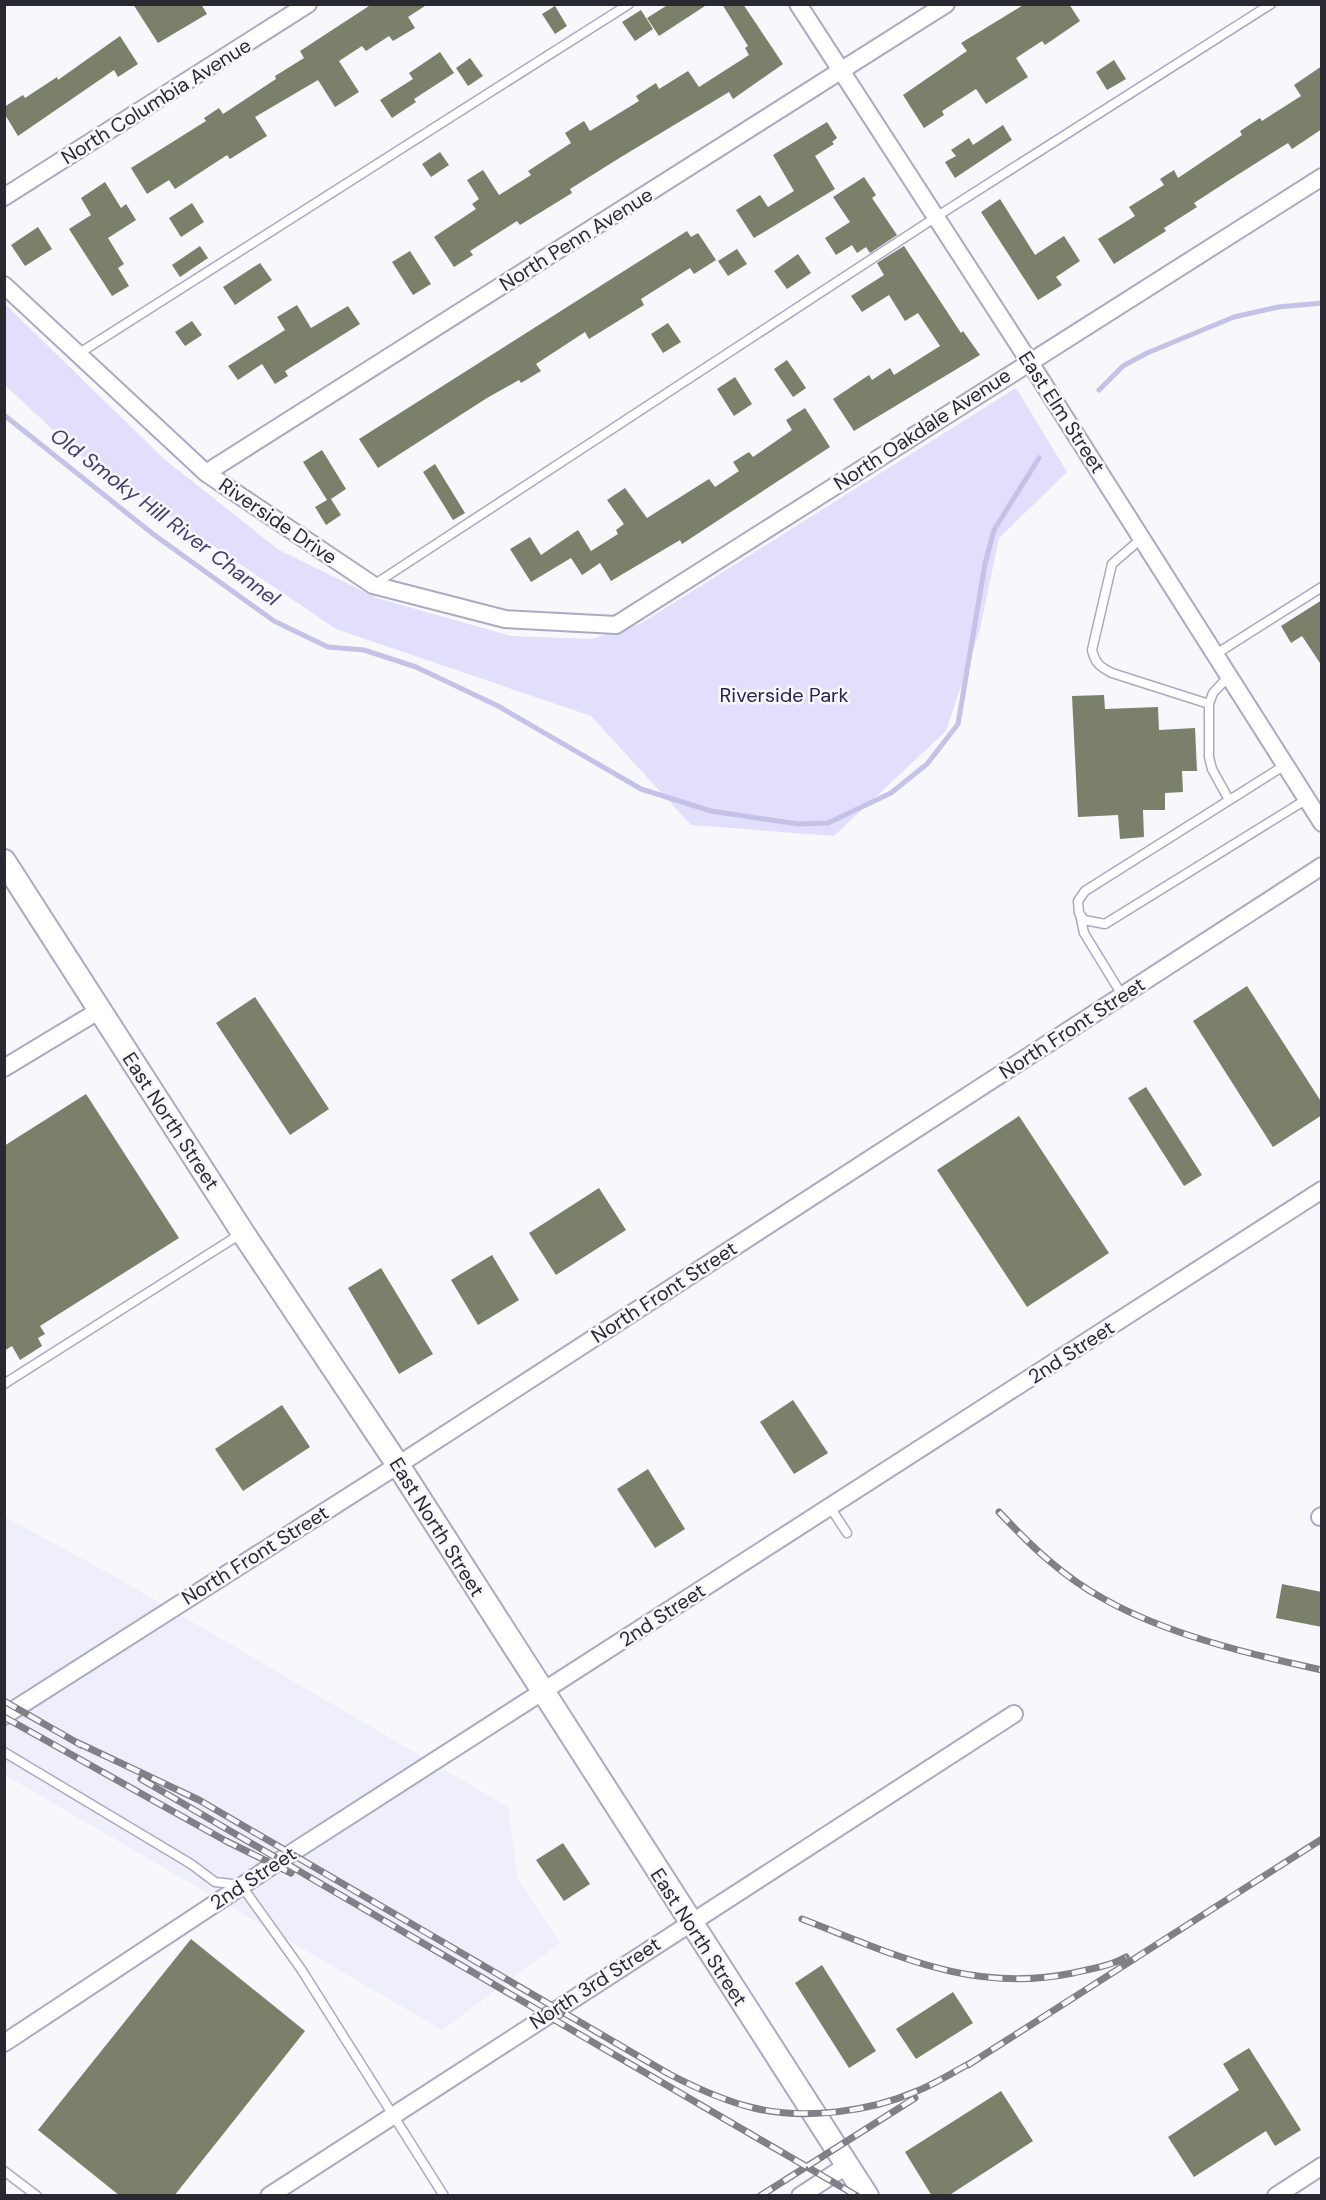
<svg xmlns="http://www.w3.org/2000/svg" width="1326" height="2200" viewBox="0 0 1326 2200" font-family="'DM Sans',sans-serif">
<rect width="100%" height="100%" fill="#f7f7fc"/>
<!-- built -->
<path fill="#efeefb" d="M5,1517L112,1575L508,1807L518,1879L560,1943L442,2030L5,1775Z"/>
<!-- green -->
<path fill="#e1dffb" d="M4,303L164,459L279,550L377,598L511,636L591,639L640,624L1016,388L1067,472L999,538L980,629L946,731L834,836L691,825L591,716L336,629L82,457L5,385Z"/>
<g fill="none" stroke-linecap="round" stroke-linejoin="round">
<!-- stream -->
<path stroke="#c4c2e6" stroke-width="5" d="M1099,390L1123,366L1147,353L1234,317L1278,307L1322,303
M4,415L153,534L274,621L328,647L364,650L416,667L498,706L641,789L711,811L798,824L828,823L891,793L927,764L958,724L985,564L994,530L1039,458"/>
</g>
<!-- building -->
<path fill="#7a8069" d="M133,4H201L207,14L158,43Z
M372,4H428L408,17L415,28L393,41L389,36L366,51L362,46L339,61L359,92L335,107L318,80L255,117L267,136L230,159L227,155L175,189L169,180L147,194L131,168L206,121L204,118L219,108L223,114L276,79L275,76L304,58L300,51Z
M669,4H708L659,36L647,18Z
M722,4H743L783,64L733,99L729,92L621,157L570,189L572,193L520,225L517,221L470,251L473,255L454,267L434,237L476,209L472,204L479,199L467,180L483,170L499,195L531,175L528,171L571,143L565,133L584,121L590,131L639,101L636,96L656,83L659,89L688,71L699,87L749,55L745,48L748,46Z
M1025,4H1069L1080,21L1045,45L1042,41L1016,58L1028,77L986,104L976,89L942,111L944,115L924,128L903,95L967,51L961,43Z
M555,6L567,26L555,34L542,14Z
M641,10L653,29L635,41L622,22Z
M120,36L138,64L118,77L114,70L18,136L4,113V107L23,95L25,98L57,77L58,80Z
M440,52L454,73L414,99L416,102L392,118L380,100L413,79L409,73Z
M470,58L483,76L468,86L456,68Z
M1114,60L1126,79L1107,90L1096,72Z
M1322,66V129L1292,149L1288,143L1231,179L1194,203L1197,207L1164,228L1166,231L1114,264L1098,239L1135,216L1129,207L1164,185L1160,179L1174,170L1178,178L1242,135L1240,131L1260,118L1262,121L1301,96L1294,85Z
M827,122L837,138L832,142L834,144L815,156L835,189L754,238L736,210L760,195L768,207L794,191L773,155Z
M1003,125L1012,140L955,178L945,162L956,156L951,150L969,138L973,145Z
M440,152L449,165L431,177L422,164Z
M864,177L876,195L872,198L897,235L870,253L866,247L857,253L852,245L836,255L825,238L850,222L833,197Z
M105,182L121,208L126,204L136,220L108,238L124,264L118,268L129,286L112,296L69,229L91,215L81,198Z
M1000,199L1035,255L1064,236L1080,261L1056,277L1062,285L1038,300L981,212Z
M192,203L204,222L181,237L169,218Z
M38,227L52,249L25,266L11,245Z
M687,231L691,237L698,233L716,260L694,274L690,268L641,299L644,305L589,339L585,332L536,364L541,371L521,383L519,380L487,398L378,468L359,439Z
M200,246L208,258L180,277L172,265Z
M904,246L961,333L963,331L980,355L854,431L833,399L869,375L872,380L890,368L894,375L940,346L918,313L905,321L889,295L862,312L851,296L884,275L877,263Z
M737,249L747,264L728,276L718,261Z
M410,251L431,284L413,295L392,262Z
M798,254L811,273L787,289L774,271Z
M260,263L272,280L235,305L223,287Z
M297,305L311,328L348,306L360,324L285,371L288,376L275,384L262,364L238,380L228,366L285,330L277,317Z
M192,321L202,335L185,346L175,332Z
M668,323L681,342L663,353L651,334Z
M787,360L806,388L793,397L774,369Z
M735,377L752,404L734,416L717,389Z
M805,408L830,447L682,544L680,540L611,581L600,563L582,575L571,558L531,582L510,549L530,537L541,555L578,530L591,551L618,534L616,530L624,524L607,500L625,488L647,518L709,479L715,487L739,471L733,462L749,452L753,457L792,430L786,420Z
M322,450L346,489L331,499L341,515L326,525L315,507L327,500L303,462Z
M435,464L465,513L453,520L423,472Z
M1322,600V666L1302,636L1291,643L1281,626Z
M1104,695L1105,709L1158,707L1159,730L1195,728L1197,771H1182L1183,792L1165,793V810H1143L1144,837L1120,839L1118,815L1078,817L1072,696Z
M1247,986L1322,1103V1115L1273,1147L1193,1021Z
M255,997L329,1109L290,1135L216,1023Z
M1146,1087L1202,1175L1184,1186L1128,1098Z
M86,1094L179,1238L40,1326L45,1334L38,1338L42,1346L20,1360L12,1346L4,1351V1146Z
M1019,1116L1109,1253L1027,1307L937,1170Z
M599,1188L626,1230L556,1275L529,1233Z
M492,1255L519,1300L478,1325L451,1280Z
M381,1268L433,1354L399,1374L348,1288Z
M793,1400L828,1453L794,1474L760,1422Z
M282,1405L310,1447L243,1491L215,1449Z
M648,1469L685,1529L655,1548L617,1489Z
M1282,1584L1322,1592V1627L1276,1618Z
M563,1843L590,1884L564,1901L536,1860Z
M191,1939L305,2031L174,2196H120L38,2130Z
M822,1965L876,2051L849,2068L795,1983Z
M953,1992L973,2023L916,2059L896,2029Z
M1249,2048L1301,2130L1275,2146L1266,2131L1194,2177L1168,2137L1239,2090L1223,2064Z
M1001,2091L1033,2141L948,2196H932L905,2152Z"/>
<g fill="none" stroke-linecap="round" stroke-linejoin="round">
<!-- lane casing -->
<g stroke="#abaac2" stroke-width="11">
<path id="lane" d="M78,354L629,4
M1142,538L1112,564L1092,650C1095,663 1100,667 1112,673L1209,704
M375,584L936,217L1271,4
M1216,654L1322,587
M1285,765L1085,891L1078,901L1079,913L1084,920L1105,924L1307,799
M1229,800L1212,769L1209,757V704L1213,693L1229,676
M1080,914L1084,933L1122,995
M4,1384L242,1233
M830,1507L847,1533
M4,1752L191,1864L215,1882L241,1885L301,1969L444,2196
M4,2171L37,2196"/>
</g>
<!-- street casing -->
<g stroke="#abaac2" stroke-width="20">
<path id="street" d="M798,4L1029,361L1322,823
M4,197L308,4
M4,285L206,473L373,585L505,619L616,625L1322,177
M206,473L946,4
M4,1068L100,1010
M1320,1517L1322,1516
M4,1716L398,1465L1322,866
M4,2043L290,1854L1322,1190
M269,2196L1014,1714
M800,2196L846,2166
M1276,2196L1322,2166"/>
</g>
<!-- secondary casing -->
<g stroke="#abaac2" stroke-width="26">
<path id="secondary" d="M4,861L243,1233L398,1465L867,2196"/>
</g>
<!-- lane -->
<use href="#lane" stroke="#fff" stroke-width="8"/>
<!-- street -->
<use href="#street" stroke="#fff" stroke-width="16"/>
<!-- secondary -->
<use href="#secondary" stroke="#fff" stroke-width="22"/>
<!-- rail casing -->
<g stroke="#808087" stroke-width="7">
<path id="rail" d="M999,1512C1030,1545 1063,1577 1104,1599C1166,1634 1252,1655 1322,1670
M4,1701L81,1745
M4,1717L226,1841L291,1873
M76,1742L199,1800L669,2074C696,2088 724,2101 754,2108C805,2120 869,2112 917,2091C937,2083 955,2071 974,2061
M141,1779L857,2196
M802,1919C894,1954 971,1994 1073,1973C1091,1969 1110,1966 1126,1957
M968,2065L1322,1839
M760,2196L915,2098"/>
</g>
<!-- rail -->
<use href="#rail" stroke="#f7f7fc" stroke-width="4.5" stroke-dasharray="14" stroke-linecap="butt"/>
</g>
<g text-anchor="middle" stroke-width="5" stroke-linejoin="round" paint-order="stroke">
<!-- street labels -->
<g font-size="20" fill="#292932" stroke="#f7f7fc">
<text transform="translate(156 101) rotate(-32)" y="7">North Columbia Avenue</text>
<text transform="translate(576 239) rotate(-32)" y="7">North Penn Avenue</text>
<text transform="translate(1062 412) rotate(57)" y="7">East Elm Street</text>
<text transform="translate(922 429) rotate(-33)" y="7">North Oakdale Avenue</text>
<text transform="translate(278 521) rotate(34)" y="7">Riverside Drive</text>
<text transform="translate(1072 1028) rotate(-33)" y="7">North Front Street</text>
<text transform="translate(171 1121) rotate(57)" y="7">East North Street</text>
<text transform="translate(664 1292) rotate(-33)" y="7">North Front Street</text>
<text transform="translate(1071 1352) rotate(-33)" y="7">2nd Street</text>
<text transform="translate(437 1527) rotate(58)" y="7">East North Street</text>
<text transform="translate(255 1555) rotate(-32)" y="7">North Front Street</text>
<text transform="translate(662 1615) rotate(-33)" y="7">2nd Street</text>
<text transform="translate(253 1878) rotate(-33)" y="7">2nd Street</text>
<text transform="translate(699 1937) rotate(57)" y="7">East North Street</text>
<text transform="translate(595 1983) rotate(-33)" y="7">North 3rd Street</text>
</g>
<!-- park labels -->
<g font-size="20" fill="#29214f" stroke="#f7f7fc">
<text x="784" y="702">Riverside Park</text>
</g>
<!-- water labels -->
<g font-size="21" font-style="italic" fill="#453f70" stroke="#f7f7fc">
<text transform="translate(165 517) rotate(37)" y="7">Old Smoky Hill River Channel</text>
</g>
</g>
<!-- border -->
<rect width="1326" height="2200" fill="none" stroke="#292932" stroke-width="12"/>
</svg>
